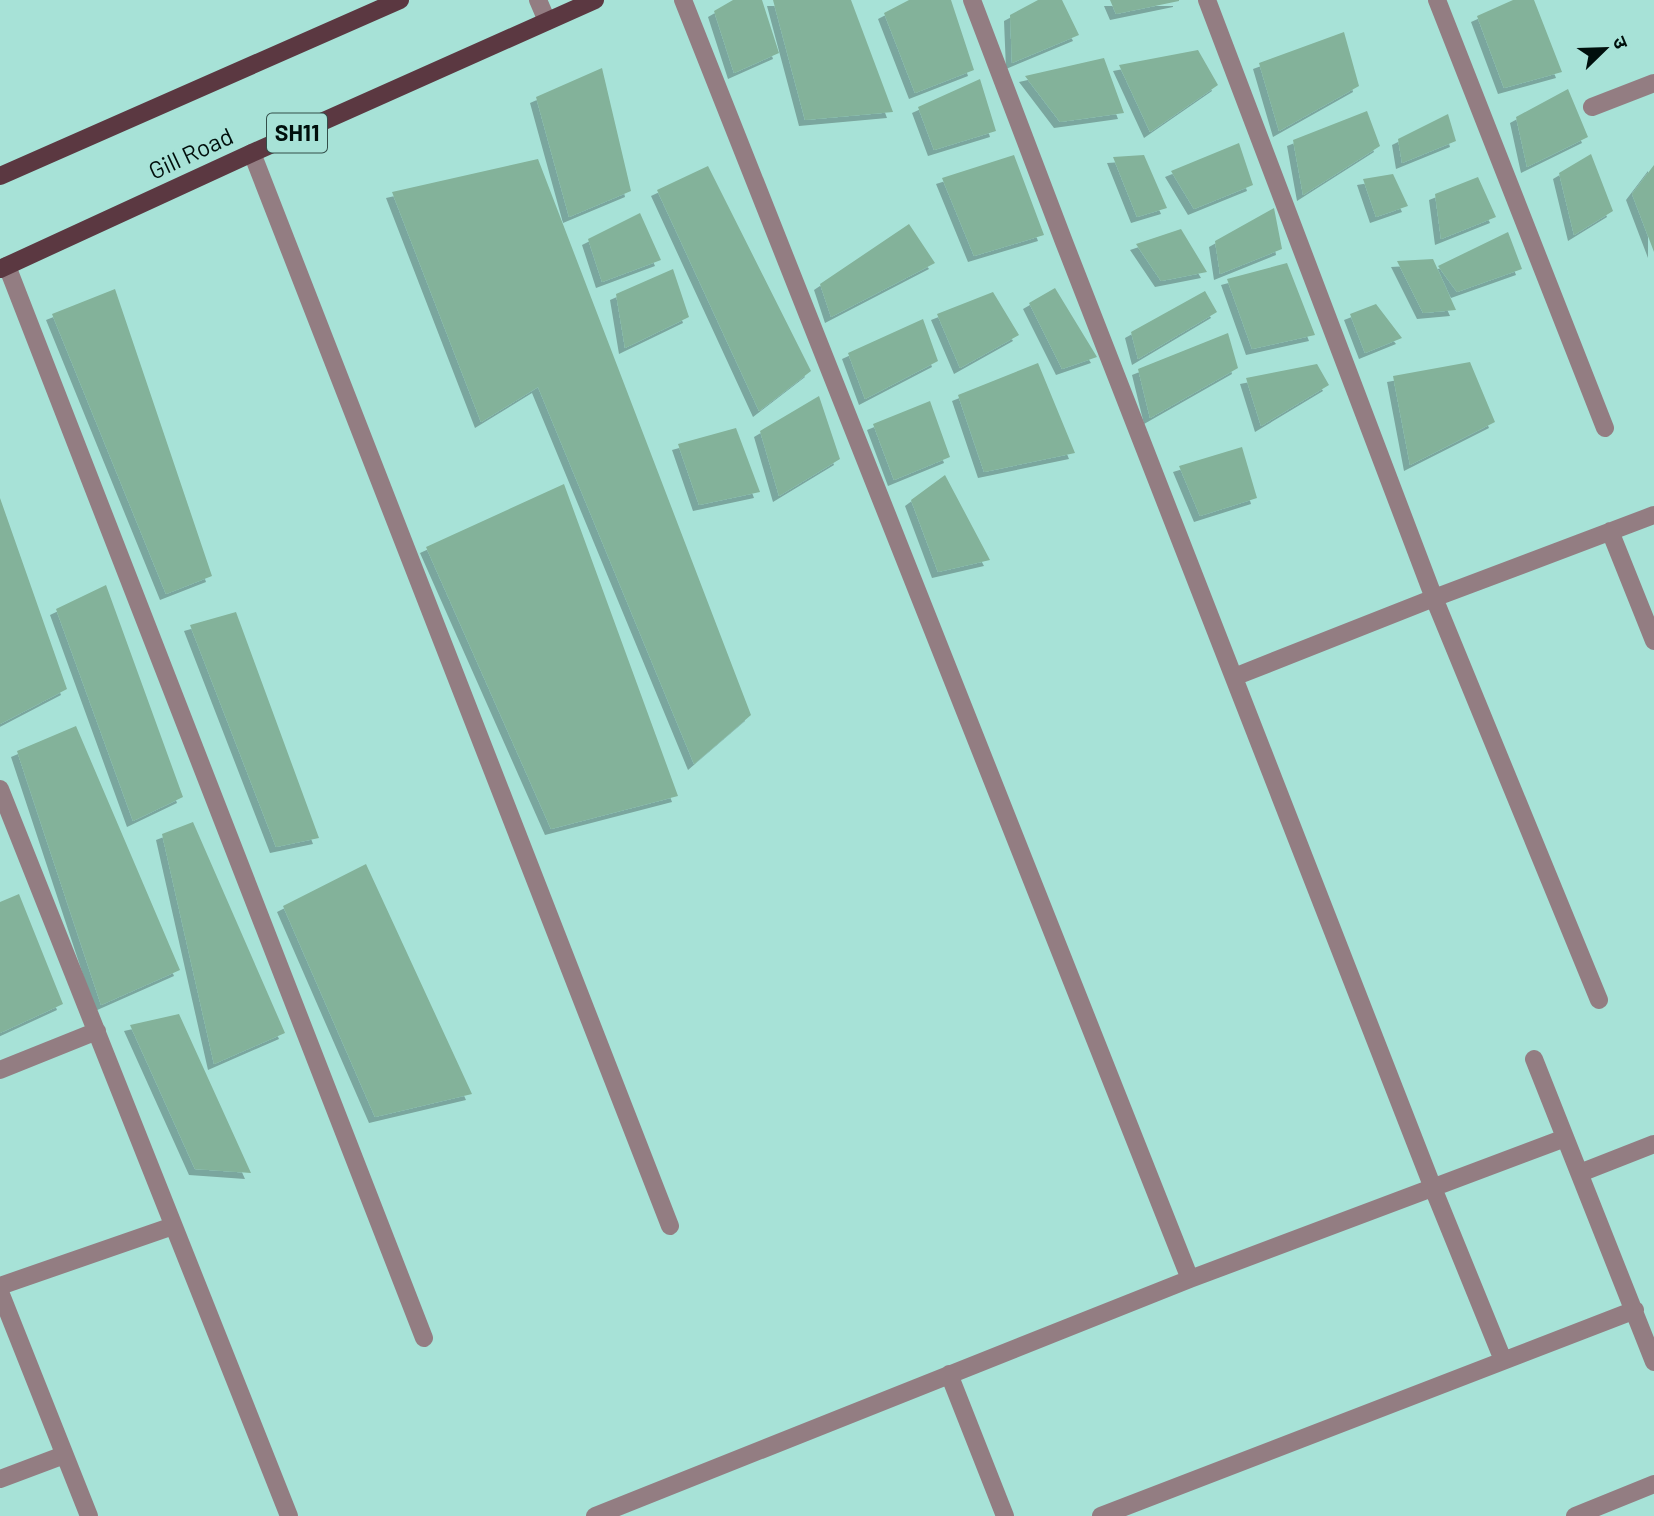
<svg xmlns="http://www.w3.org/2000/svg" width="1654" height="1516" viewBox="0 0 1654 1516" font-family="Barlow,'Noto Sans Devanagari',sans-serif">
<defs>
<filter id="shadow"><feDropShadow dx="-6" dy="6" stdDeviation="0" flood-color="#0004"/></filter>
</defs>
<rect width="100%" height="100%" fill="#a7e2d7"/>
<!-- building -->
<path fill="#83b29a" filter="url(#shadow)" d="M733,0H762L779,53L734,73L714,11Z
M773,0H851L893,112L805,120Z
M909,0H951L974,70L915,93L884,13Z
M1038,0H1062L1079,35L1012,63L1010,15Z
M1110,0H1179V1L1116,14Z
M1513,0H1534L1562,72L1504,88L1477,16Z
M1344,32L1359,86L1279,131L1259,63Z
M1198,50L1218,85L1150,132L1119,65Z
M1104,58L1124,113L1060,122L1025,76Z
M602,68L631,191L569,217L536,97Z
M980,79L996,131L934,150L918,107Z
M1568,89L1588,137L1527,167L1516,117Z
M1367,111L1380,146L1303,195L1293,140Z
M1448,114L1456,141L1402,163L1398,139Z
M1239,143L1253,185L1194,209L1171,171Z
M1591,154L1613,211L1574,235L1559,173Z
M1014,155L1044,235L974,256L942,178Z
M1144,155L1167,208L1137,217L1113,157Z
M538,159L751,715L694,764L538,387L481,422L392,192Z
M1654,165V252L1632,194Z
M708,166L811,371L759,411L657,190Z
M1393,174L1408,206L1376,217L1363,179Z
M1478,177L1496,217L1441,239L1435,194Z
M1274,208L1282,249L1220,274L1215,241Z
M640,213L661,260L602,282L588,239Z
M909,224L935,263L831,317L820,284Z
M1181,229L1207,272L1161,281L1136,244Z
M1508,232L1522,269L1457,292L1438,266Z
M1433,259L1456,310L1423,313L1397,261Z
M1287,263L1315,335L1252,349L1227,279Z
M673,269L689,317L625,348L616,294Z
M1055,288L1097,357L1062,369L1029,303Z
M115,289L212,576L166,594L52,314Z
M1205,291L1217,312L1138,359L1131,332Z
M993,292L1019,335L960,368L937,314Z
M1376,304L1402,338L1365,353L1350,314Z
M923,319L938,361L865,399L848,353Z
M1228,333L1238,368L1150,418L1138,369Z
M1470,362L1495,422L1410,465L1393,376Z
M1038,363L1075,453L984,472L958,395Z
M1317,364L1329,385L1261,426L1246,378Z
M819,396L840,459L779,496L760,431Z
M930,401L950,457L894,480L873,424Z
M736,428L760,492L699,505L678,444Z
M1242,447L1257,498L1200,516L1179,466Z
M945,475L990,560L938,572L911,500Z
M564,484L678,796L551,829L426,547Z
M0,498L67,689L0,724Z
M106,585L183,797L133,821L56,609Z
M236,612L319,838L276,847L190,625Z
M76,726L180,970L101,1005L17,751Z
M193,822L285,1033L214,1064L162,834Z
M366,864L472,1094L375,1117L283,906Z
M19,894L63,1004L0,1033V902Z
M179,1014L251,1173L195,1169L130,1025Z"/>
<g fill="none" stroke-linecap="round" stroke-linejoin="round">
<!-- street -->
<path stroke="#937d82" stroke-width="18" d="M538,0L547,21
M683,0L1190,1279
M972,0L1064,242L1433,1188L1503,1360
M1207,0L1434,598L1599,1000
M1437,0L1605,428
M1592,107L1654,83
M252,153L670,1226
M7,266L424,1338
M1610,531L1654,641
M1234,677L1434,598L1654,515
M0,789L289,1516
M1534,1059L1654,1362
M0,1070L97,1031
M1580,1173L1654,1144
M0,1286L173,1226
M0,1292L89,1516
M949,1374L1005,1516
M0,1479L64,1455
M595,1516L1190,1279L1565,1138
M1101,1516L1635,1310
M1575,1516L1654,1484"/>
<!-- primary -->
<path stroke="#5b3841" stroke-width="18" d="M0,176L400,0
M0,269L252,153L595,0"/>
</g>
<g text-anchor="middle" stroke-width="5" stroke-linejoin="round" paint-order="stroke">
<!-- shield labels -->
<rect fill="#a7e2d7" stroke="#324e49" stroke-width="2" x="267" y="113.5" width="60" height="39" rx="5"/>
<g font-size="23" font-weight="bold" fill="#000f0c">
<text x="297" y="141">SH11</text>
</g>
<!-- street labels -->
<g font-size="24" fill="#000f0c" stroke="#a7e2d7">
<text transform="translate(191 154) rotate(-25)" y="8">Gill Road</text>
</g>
</g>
<!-- north arrow -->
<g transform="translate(1605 49) rotate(67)" stroke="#a7e2d7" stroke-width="5" paint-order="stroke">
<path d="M0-5L12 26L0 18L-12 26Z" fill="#000f0c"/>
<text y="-10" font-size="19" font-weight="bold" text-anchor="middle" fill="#000f0c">उ</text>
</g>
</svg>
